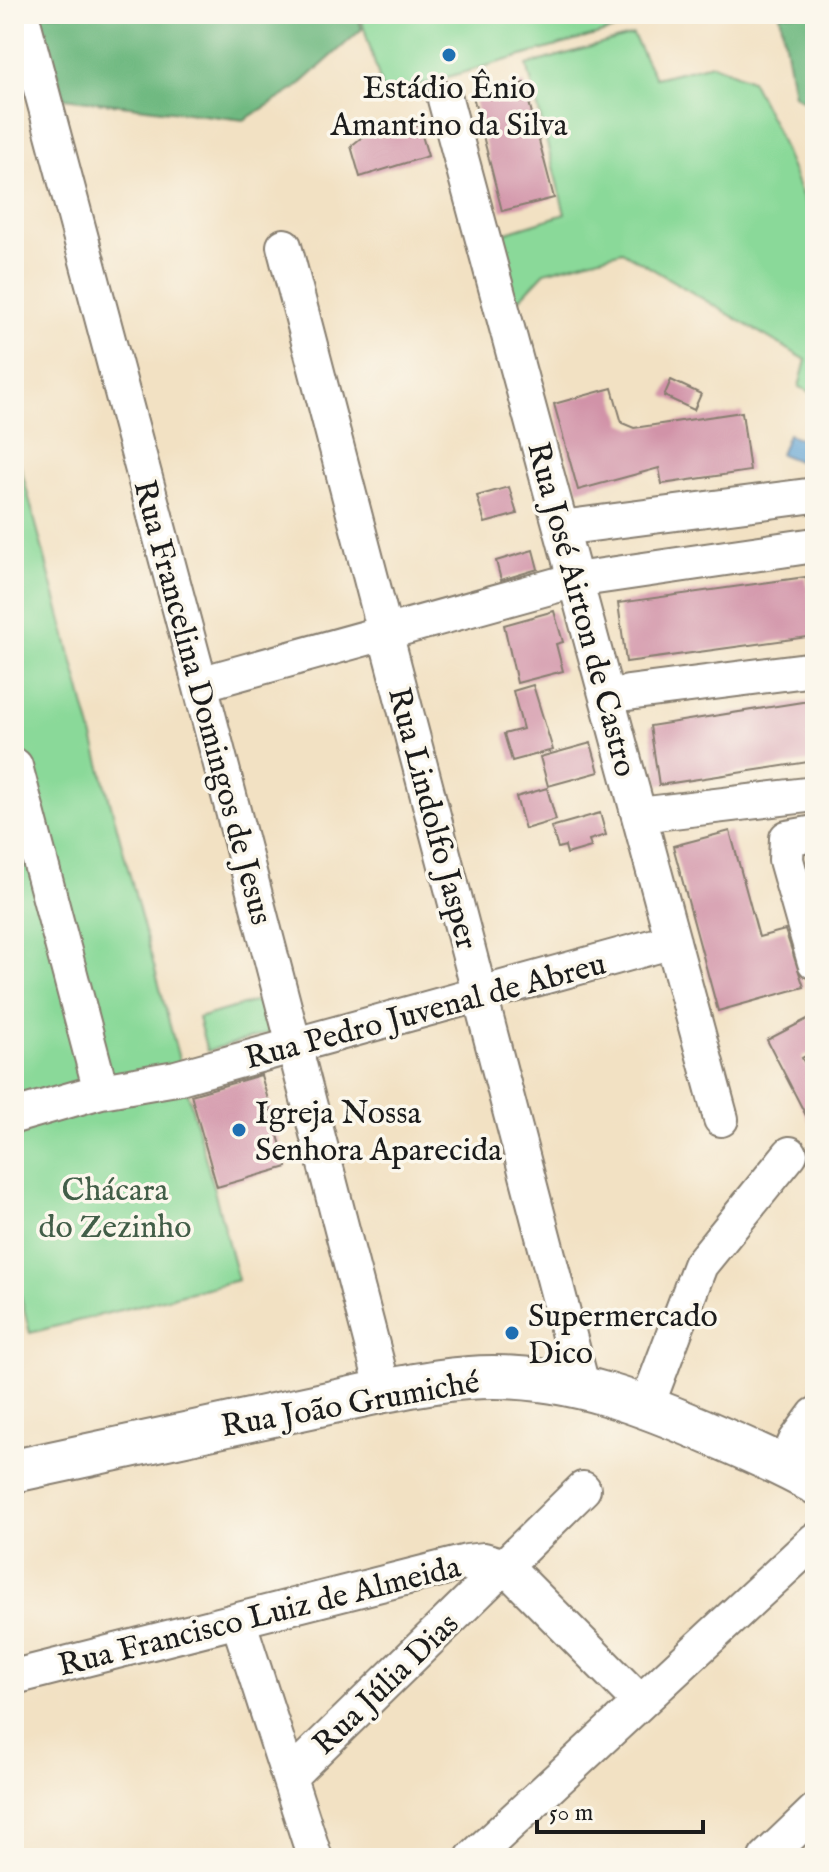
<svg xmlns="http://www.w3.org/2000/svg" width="829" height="1872" viewBox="0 0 829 1872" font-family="'IM FELL English',serif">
<rect width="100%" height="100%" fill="#fbf7ec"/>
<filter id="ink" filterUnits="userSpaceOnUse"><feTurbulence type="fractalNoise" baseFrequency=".0125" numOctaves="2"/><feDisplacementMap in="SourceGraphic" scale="16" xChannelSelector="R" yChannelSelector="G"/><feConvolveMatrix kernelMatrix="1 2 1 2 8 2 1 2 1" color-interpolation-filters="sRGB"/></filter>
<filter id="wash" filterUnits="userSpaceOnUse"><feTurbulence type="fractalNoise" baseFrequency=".006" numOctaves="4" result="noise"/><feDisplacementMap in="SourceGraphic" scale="32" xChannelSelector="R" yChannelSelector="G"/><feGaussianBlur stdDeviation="1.8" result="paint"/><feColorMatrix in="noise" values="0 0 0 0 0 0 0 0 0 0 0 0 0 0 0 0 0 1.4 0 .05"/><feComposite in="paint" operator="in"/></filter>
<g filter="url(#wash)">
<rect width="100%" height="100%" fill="#f2e1c3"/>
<!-- green -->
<path fill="#8ad999" stroke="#537a5a" stroke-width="2" d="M360,14H670L384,95Z
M633,35L655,78L712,64L751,80L775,127L815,228V394L799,387L806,360L622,251L545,272L514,305L494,236L565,214L527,65Z
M14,442L238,1280L30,1333L14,1270Z
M267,998L276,1031L207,1051L198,1018Z"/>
<!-- forest -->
<path fill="#6fb981" stroke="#466a4e" stroke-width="2" d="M40,14H357L362,29L295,89L244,120L64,98Z
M780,14H815V108L794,95Z"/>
<!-- water -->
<path fill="#5fa2d3" stroke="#3e5f78" stroke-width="2" d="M788,434L815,444V468L780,454Z"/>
<g id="blocks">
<!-- building -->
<path fill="#d193a8" d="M524,83L554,198L502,211L473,96Z
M419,125L428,156L360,177L351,146L376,126L379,137Z
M671,380L701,394L694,410L664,396Z
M612,388L622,423L634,428L742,412L750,471L662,484L659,468L578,490L554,404Z
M509,487L517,514L485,523L477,496Z
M533,550L538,569L501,580L496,561Z
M806,577L815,636L626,662L618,603Z
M554,611L563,642L556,644L563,671L517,683L504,625Z
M533,685L553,750L512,761L504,734L523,729L513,691Z
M815,700V761L659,785L650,726Z
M591,743L599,772L548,786L540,757Z
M547,788L556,820L525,829L516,797Z
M600,813L606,835L589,840L591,847L567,854L565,846L558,848L551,827Z
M730,831L759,937L785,930L804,987L718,1011L673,846Z
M815,1015V1051L802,1058L815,1084V1133L767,1040Z
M261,1075L287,1167L217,1187L191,1095Z"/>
</g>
</g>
<g filter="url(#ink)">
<use href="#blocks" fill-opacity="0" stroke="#877e70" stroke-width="2"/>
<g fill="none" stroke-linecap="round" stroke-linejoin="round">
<!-- minor casing -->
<g stroke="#877e70" stroke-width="38">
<path id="minor" d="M21,14L200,684L384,1391
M445,99L721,1119
M284,246L583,1389
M561,528L815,495
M200,684L575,580L815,545
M628,693L815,669
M15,766L101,1091
M639,815L815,794
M815,833L787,838L786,860L815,962
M14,1116L101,1091L176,1078L673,941
M647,1405L700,1265L790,1154
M785,1466L796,1441L815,1415
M238,1620L315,1858
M14,1677L467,1562L484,1560L505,1566L640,1702
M289,1777L583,1489
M473,1858L815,1540
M766,1858L815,1811"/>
</g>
<!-- major casing -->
<g stroke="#877e70" stroke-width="46">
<path id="major" d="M14,1471L384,1391C420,1384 456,1377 493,1377C573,1377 643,1404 716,1436C749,1450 783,1465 815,1483"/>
</g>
<!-- minor -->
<use href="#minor" stroke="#fff" stroke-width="34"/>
<!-- major -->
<use href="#major" stroke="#fff" stroke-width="42"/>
</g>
</g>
<!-- markers -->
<g fill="#1f6fb2" stroke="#fbf7ec" stroke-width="3">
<circle cx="449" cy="55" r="8"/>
<circle cx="239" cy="1130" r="8"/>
<circle cx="512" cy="1333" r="8"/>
</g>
<g text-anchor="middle" stroke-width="7" stroke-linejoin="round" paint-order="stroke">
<!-- poi labels -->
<g font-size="32" fill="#1c1c1c" stroke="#fbf7ec" text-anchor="start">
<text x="449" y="98" text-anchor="middle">Estádio Ênio<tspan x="449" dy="37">Amantino da Silva</tspan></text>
<text x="255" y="1123">Igreja Nossa<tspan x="255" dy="37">Senhora Aparecida</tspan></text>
<text x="528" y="1326">Supermercado<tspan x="528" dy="37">Dico</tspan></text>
</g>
<!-- street labels -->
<g font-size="32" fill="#1c1c1c" stroke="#fbf7ec">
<text transform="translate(583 609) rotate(75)" y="11">Rua José Airton de Castro</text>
<text transform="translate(204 702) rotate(75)" y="11">Rua Francelina Domingos de Jesus</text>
<text transform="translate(434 818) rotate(75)" y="11">Rua Lindolfo Jasper</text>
<text transform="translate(425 1010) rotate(-15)" y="11">Rua Pedro Juvenal de Abreu</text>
<text transform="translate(350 1403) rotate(-10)" y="11">Rua João Grumiché</text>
<text transform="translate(259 1615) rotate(-14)" y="11">Rua Francisco Luiz de Almeida</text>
<text transform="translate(385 1683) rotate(-44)" y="11">Rua Júlia Dias</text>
</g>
<!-- park labels -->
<g font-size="32" fill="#425e48" stroke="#fbf7ec">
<text x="115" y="1200">Chácara<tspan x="115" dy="37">do Zezinho</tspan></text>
</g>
</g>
<!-- margin -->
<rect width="829" height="1872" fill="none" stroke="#fbf7ec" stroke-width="48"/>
<!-- scale -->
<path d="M537 1820v12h166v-12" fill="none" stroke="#1c1c1c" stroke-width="4"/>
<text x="549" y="1820" font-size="24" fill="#1c1c1c" stroke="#fbf7ec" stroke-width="6" paint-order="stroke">50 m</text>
</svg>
